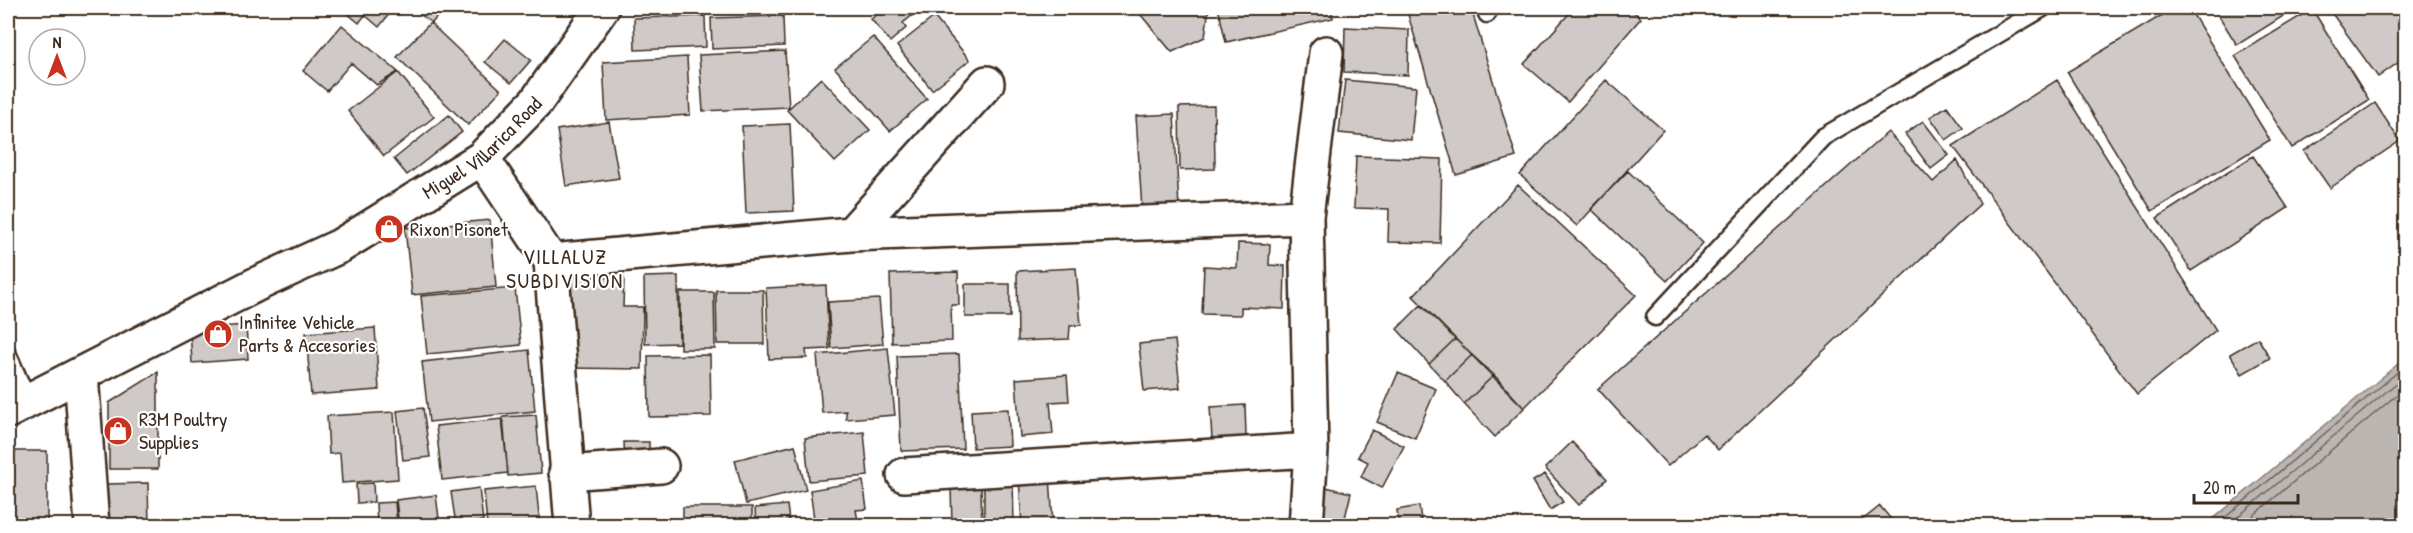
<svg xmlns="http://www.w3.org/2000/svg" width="2413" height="533" viewBox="0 0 2413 533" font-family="'Patrick Hand',sans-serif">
<rect width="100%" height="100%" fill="#fff"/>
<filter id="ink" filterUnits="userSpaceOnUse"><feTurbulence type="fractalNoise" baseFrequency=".0167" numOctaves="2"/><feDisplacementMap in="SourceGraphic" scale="12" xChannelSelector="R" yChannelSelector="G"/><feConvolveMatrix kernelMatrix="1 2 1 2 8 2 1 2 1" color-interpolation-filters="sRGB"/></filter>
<g filter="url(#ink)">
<!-- water -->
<path fill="#bcb6b3" stroke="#887e77" stroke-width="1.5" d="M2405,358V515L2391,525H2206Z"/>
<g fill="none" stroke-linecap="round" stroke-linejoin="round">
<!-- shore -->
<path stroke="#6f625a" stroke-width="1.5" d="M2215,526L2406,365
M2227,526L2406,375
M2241,526L2406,387"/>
</g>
<!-- building -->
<path fill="#cfcac7" stroke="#3b2a1e" stroke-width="1.5" d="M341,8H394L379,27L365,15L359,23Z
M411,8H444L432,23Z
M885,8H917L919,10L903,23L906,28L890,42L871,19Z
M1135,8H1209L1205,37L1172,52Z
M1218,8H1331L1333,18L1226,42Z
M1406,8H1471L1516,157L1456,175Z
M1574,8H1629L1641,18L1568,102L1524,64Z
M2174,8H2189L2270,140L2152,211L2067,72Z
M2214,8H2296L2237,45Z
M2328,8H2406V57L2378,77Z
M2312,9L2369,100L2292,148L2235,56Z
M705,16L706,47L635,50L634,18Z
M783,16L784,46L712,49L711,18Z
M934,17L970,60L932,90L897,46Z
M430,23L501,90L468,125L397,57Z
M342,25L398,72L377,85L351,63L327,91L303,71Z
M1345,27L1409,30L1408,75L1344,72Z
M873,37L927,99L890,131L835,68Z
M505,39L531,60L511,83L485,62Z
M785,51L789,107L703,111L699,55Z
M687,57L690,115L606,120L603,62Z
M398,72L434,117L384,156L348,111Z
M821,78L870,130L835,162L787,110Z
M1345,80L1416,87L1411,140L1339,133Z
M1606,80L1663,130L1577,226L1520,175Z
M2057,80L2216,330L2137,394L1953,146Z
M2375,103L2400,141L2330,188L2304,151Z
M1214,106L1215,169L1180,170L1179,107Z
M1947,106L1963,128L1946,140L1930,117Z
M1174,114L1179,208L1142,210L1136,116Z
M449,115L462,132L407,175L394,159Z
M1923,121L1949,155L1931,169L1905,134Z
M609,122L619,178L566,186L557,130Z
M790,124L794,211L746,213L742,126Z
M1888,132L1933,182L1957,160L1980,204L1718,450L1704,434L1668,466L1598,389Z
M1356,156L1442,159L1440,243L1388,242L1389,209L1354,208Z
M2253,156L2288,208L2191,271L2157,218Z
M1628,171L1703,243L1667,281L1591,209Z
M1518,185L1636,295L1524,408L1413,296Z
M490,220L496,287L412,295L405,228Z
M1238,243L1270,244L1269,265L1285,266L1284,309L1241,307V315L1202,314L1204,266L1237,268Z
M1076,268L1081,325L1070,326L1069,339L1018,341L1017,271Z
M958,272L959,305H951L952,341L892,343L890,274Z
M678,276L679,343L645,344L644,277Z
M569,277L624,278L623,307H643L642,369L568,368Z
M965,284H1010V317H965Z
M826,285L829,349L806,350L807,358L769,359L766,288Z
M515,288L521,345L427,354L421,296Z
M716,290H763L764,344H717Z
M680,292H714L715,349H680Z
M879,299L883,344L831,348L828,302Z
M1421,305L1455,339L1429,364L1397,329Z
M246,325L248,359L192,363L190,329Z
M375,328L379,390L311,395L306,333Z
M2258,338L2270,358L2242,374L2230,354Z
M1455,339L1472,355L1445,381L1429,364Z
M1175,340L1180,388L1144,391L1139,344Z
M888,348L895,415L846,419V411L822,413L817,355Z
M529,350L535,411L429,422L422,362Z
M959,354L963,449L901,451L897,356Z
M710,355L711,416L649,417L648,356Z
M1472,355L1494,375L1464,404L1445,381Z
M158,372V469H109V403Z
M1398,373L1436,389L1415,438L1377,422Z
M1067,375L1069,401L1050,402L1053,434L1020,437L1016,379Z
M1494,375L1524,408L1495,437L1464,404Z
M1245,405L1246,437L1212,439L1210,407Z
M423,408L430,457L403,460L397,411Z
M1008,409L1010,446L973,448L971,411Z
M394,412L398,479L342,483L340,453L329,454L327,416Z
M536,415L541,473L508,476L503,417Z
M502,419L508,473L442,480L436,426Z
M1372,430L1404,446L1382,488L1361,477L1368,462L1358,457Z
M864,432L868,476L809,481L805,438Z
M624,442H649V464H625Z
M1572,442L1607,479L1579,505L1545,468Z
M795,445L806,490L746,504L735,460Z
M8,451H47V526H8Z
M1545,474L1563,502L1550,510L1533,481Z
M1050,475L1053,526H1022L1019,477Z
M863,481L867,509L856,510L859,526H815L810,490Z
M984,481H1013L1014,526H984Z
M148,483L149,526H108L107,484Z
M373,483L374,502L357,503L356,484Z
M536,486L540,526H487L484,491Z
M1322,486L1351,493L1343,526H1312Z
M951,487H981L982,526H952Z
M479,488L483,521L456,525L451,492Z
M436,495L440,526H399L396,500Z
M395,502L397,526H377L376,503Z
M787,505L789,521L799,520V526H756L755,508Z
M1419,506L1422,526H1399L1397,510Z
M1880,506L1895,524L1892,526H1861L1859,523Z
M683,507H752V526H683Z"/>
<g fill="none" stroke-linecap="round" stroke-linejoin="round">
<!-- lane casing -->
<g stroke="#3b2a1e" stroke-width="21">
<path id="lane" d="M1485,8L1487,14
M1655,317L1823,137L2043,8
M8,355L28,401"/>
</g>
<!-- street casing -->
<g stroke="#3b2a1e" stroke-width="38">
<path id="street" d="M482,158L551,261L572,526
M851,234L987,83
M551,261L851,234L1306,217
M81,374L92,526
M566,473L661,466
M904,475L1311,450
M1306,526L1311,450L1306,217L1326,53"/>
</g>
<!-- secondary casing -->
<g stroke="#3b2a1e" stroke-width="38">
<g id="secondary">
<path id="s1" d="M8,411L257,284L340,246L482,158L536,102L602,8"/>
</g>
</g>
<!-- lane -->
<use href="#lane" stroke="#fff" stroke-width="16"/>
<!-- street -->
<use href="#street" stroke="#fff" stroke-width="33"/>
<!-- secondary -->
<use href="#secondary" stroke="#fff" stroke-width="33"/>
</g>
</g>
<!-- icons -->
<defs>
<g id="shop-disc" transform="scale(1.5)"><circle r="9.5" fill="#c8321e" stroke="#fff"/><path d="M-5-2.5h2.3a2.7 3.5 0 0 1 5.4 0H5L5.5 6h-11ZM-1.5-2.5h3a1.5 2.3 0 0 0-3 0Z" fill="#fff"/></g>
</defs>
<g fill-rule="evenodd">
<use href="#shop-disc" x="389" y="229"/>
<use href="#shop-disc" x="218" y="334"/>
<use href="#shop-disc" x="118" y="431"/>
</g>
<g text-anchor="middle" stroke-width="4.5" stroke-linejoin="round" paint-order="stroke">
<!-- street labels -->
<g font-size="20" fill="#3b2a1e" stroke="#fff">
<text dy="7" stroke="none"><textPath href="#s1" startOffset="544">Miguel Villarica Road</textPath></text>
</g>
<!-- poi labels -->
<g font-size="20" fill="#3b2a1e" stroke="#fff" text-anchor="start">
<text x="410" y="236">Rixon Pisonet</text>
<text x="239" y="329">Infinitee Vehicle<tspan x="239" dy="23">Parts &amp; Accesories</tspan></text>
<text x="139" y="426">R3M Poultry<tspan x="139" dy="23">Supplies</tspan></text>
</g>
<!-- neighbourhood labels -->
<g font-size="21" letter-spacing="1.5" fill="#3b2a1e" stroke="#fff">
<text x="565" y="264">VILLALUZ<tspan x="565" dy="24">SUBDIVISION</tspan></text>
</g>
</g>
<!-- margin -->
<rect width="2413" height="533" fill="none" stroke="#fff" stroke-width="30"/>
<rect x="15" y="15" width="2383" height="503" fill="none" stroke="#3b2a1e" stroke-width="2" filter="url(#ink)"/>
<!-- north arrow -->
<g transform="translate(57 57)"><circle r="28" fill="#ffffff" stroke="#b1aaa5" stroke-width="1.5"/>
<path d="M0-4.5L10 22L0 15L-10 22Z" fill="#c8321e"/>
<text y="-9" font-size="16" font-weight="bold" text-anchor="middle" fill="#3b2a1e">N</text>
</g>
<!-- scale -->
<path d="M2194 494v9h104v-9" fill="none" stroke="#3b2a1e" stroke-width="3"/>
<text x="2203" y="494" font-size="18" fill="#3b2a1e" stroke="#ffffff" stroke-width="4.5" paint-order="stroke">20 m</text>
</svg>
